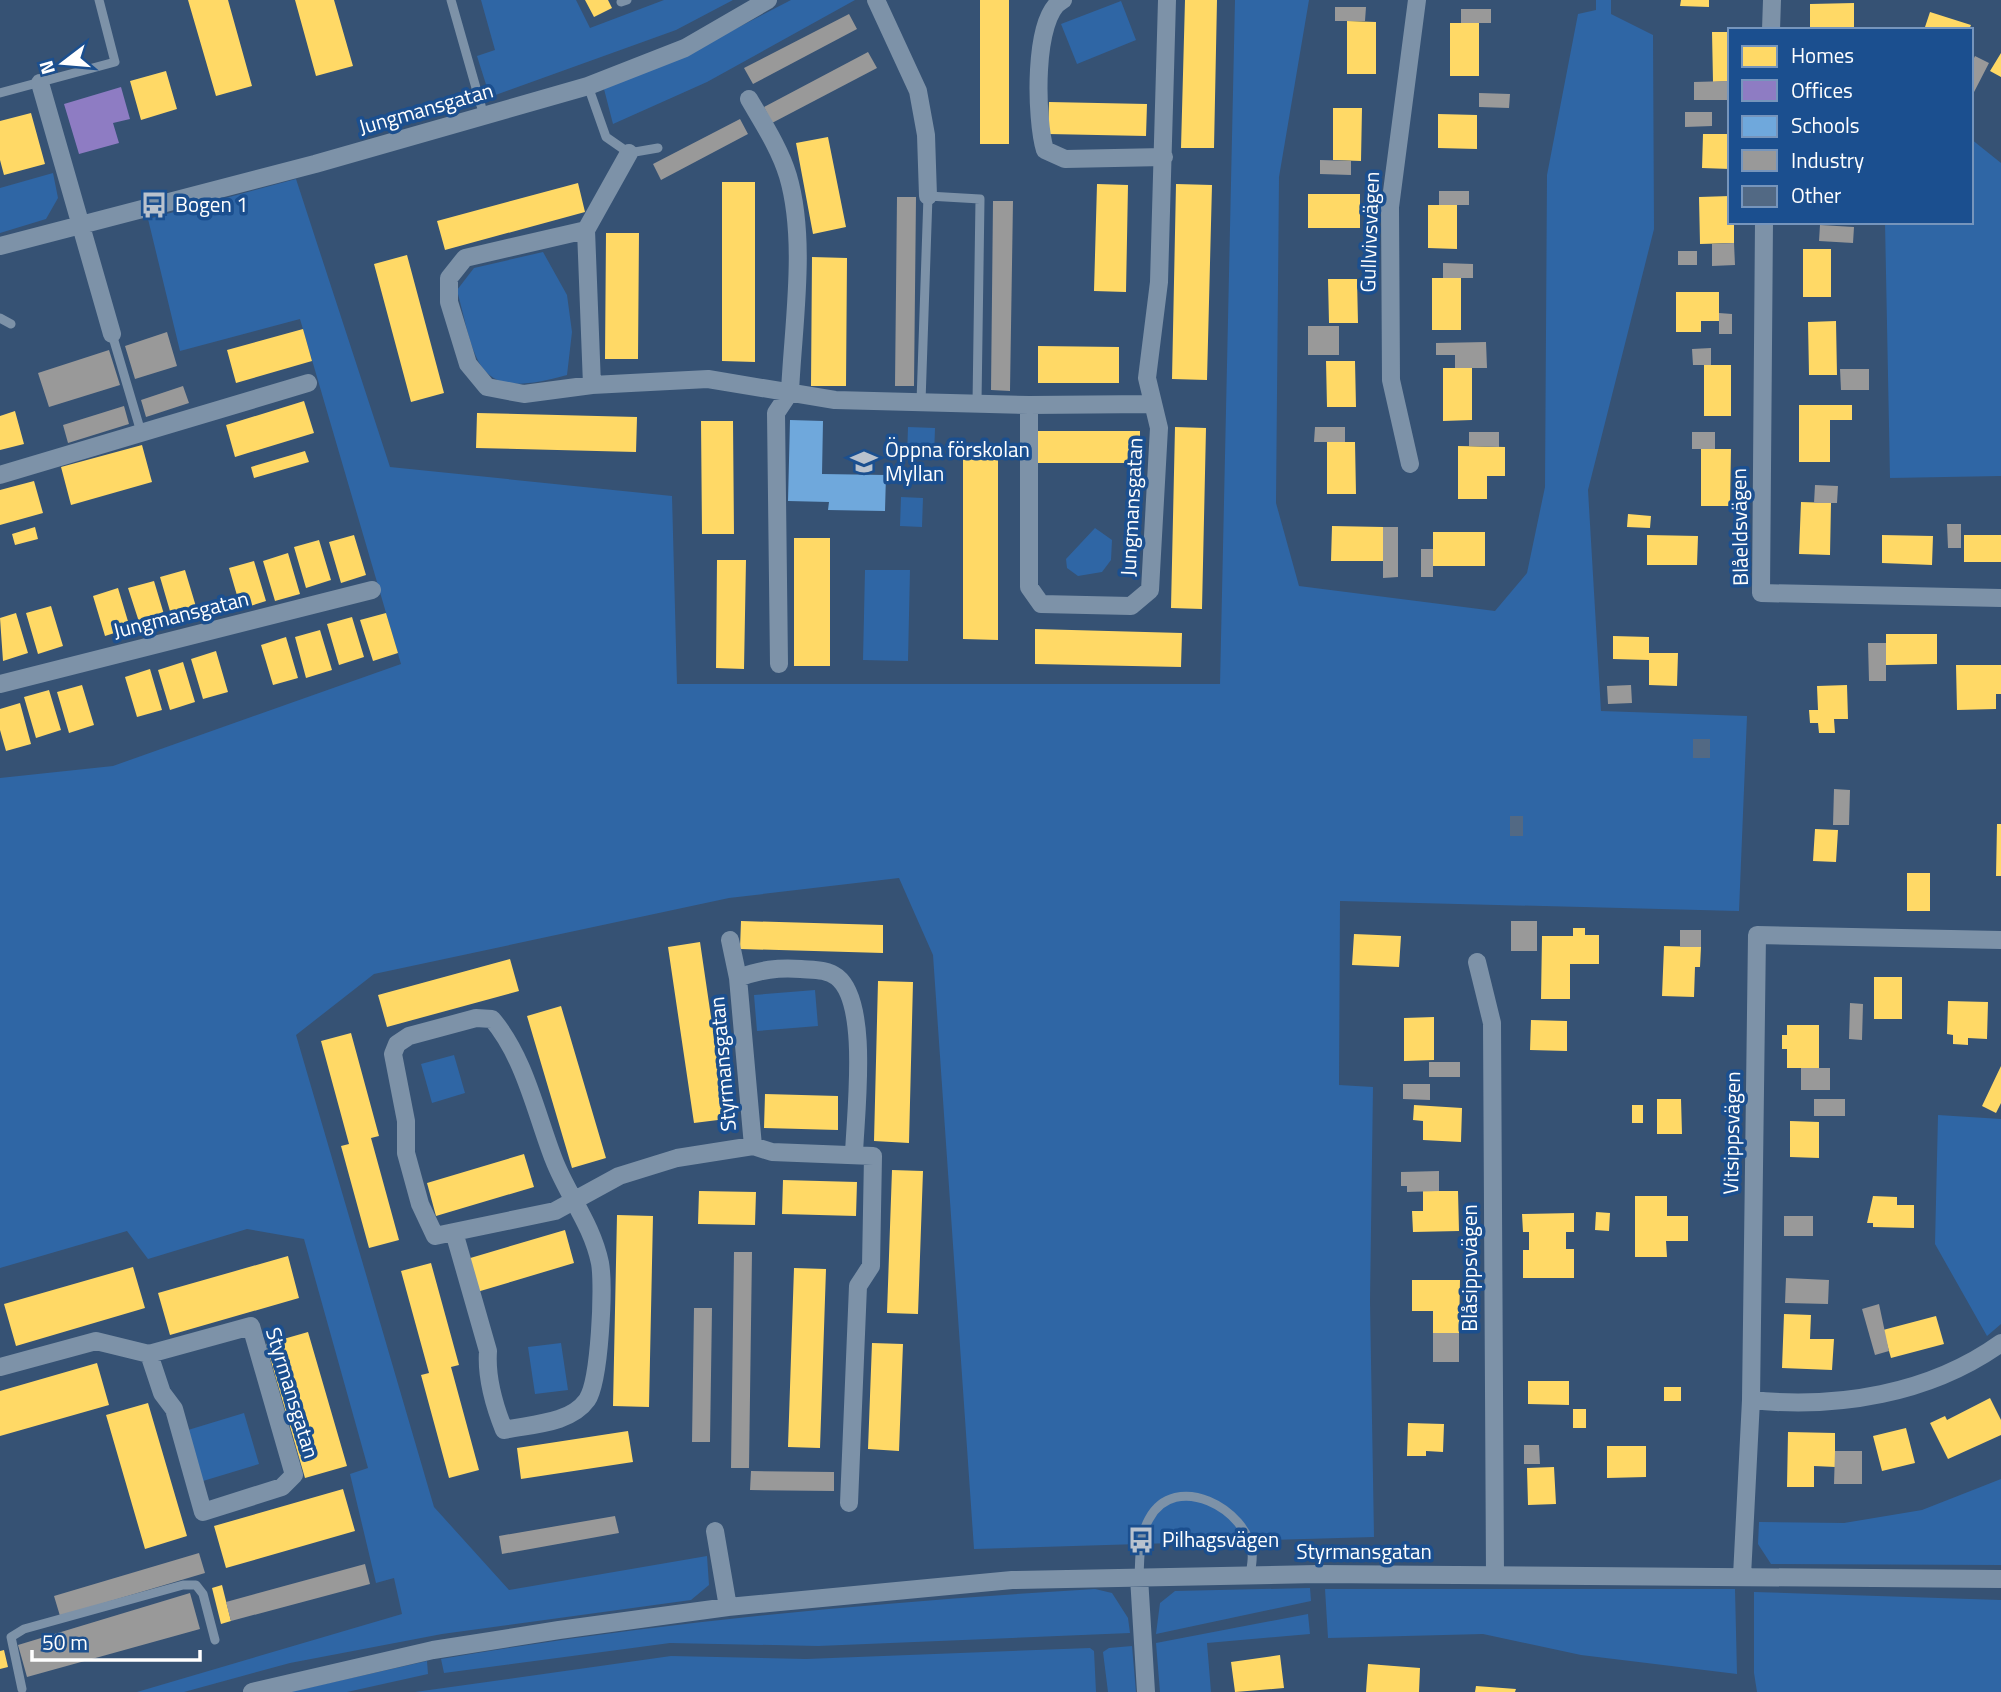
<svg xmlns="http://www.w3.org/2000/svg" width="2001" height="1692" viewBox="0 0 2001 1692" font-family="'Titillium Web',sans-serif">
<rect width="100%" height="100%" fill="#365274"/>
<!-- green -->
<path fill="#2f66a5" d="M481,0H576L590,28L664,0H733L676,30L490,97L477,56L495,50Z
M791,0H855L707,82L613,124L604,89L685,55Z
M1235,0H1309L1279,177L1276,503L1299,586L1495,611L1527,573L1545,487L1547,175L1578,14L1596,10V0H1611V14L1653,35L1654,229L1588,490L1601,711L1747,716L1739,911L1340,901L1339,1085L1373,1087L1370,1301L1374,1537L974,1549L933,955L899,878L729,898L374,974L296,1035L434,1507L509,1590L707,1556L709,1585L691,1600L442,1634L290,1663L184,1692H137L402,1614L394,1578L376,1583L350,1474L368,1468L304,1239L247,1229L148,1259L127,1231L0,1268V778L113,766L401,664L300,319L180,351L148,219L296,179L390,467L672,496L677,684H1220Z
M1121,1L1136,40L1077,64L1061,24Z
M1971,139L2001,163V476L1890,478L1885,222H1971Z
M53,173L58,198L46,219L0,233V188Z
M543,252L567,295L572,332L567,375C476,401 477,367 457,290L474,268Z
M908,427L935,428L934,458L907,457Z
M901,497L923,498L922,527L900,526Z
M1095,528L1112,540L1111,560L1102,572L1078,576L1067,568L1066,559Z
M865,570H910L908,661L863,660Z
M815,990L818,1026L757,1031L754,995Z
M454,1055L465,1093L432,1103L421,1064Z
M1938,1115L2001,1119V1324L1987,1336L1935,1244Z
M561,1343L568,1390L535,1394L528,1347Z
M244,1413L259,1464L203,1481L188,1430Z
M2001,1479V1565L1771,1564L1758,1544L1759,1522L1844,1523L1922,1510Z
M1310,1588L1311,1601L1156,1634L1160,1603L1175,1591Z
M1095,1589L1112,1593L1128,1618L1130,1633L818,1646L670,1643L444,1673L441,1659C657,1622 876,1602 1095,1589Z
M1325,1589H1735L1737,1674L1581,1655L1483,1634L1328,1638Z
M1754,1592L2001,1600V1692H1757L1754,1673Z
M1308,1614L1310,1634L1207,1643L1211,1692H1160L1156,1643Z
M1132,1646L1136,1692H1108L1103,1652L1109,1648Z
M1090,1648L1094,1651L1096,1692H415L671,1656L806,1659Z
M427,1661L428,1674L347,1692H289Z"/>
<!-- homes -->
<path fill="#ffd966" d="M188,0H228L252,86L216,96Z
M295,0H334L353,66L316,76Z
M585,0H608L612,8L594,17Z
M980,0H1009V144H980Z
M1185,0H1217L1214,148H1181Z
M1681,0H1709V7L1680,6Z
M1854,3V30H1810V4Z
M1930,12L1971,25L1969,30H1924Z
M1347,21L1376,22V74H1347Z
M1450,23H1479V76H1450Z
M1712,32H1730V81L1713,82Z
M2001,53V77L1990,71Z
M166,71L177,109L141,120L130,81Z
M1049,102L1147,104L1146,136L1048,134Z
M1333,108H1362L1361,161L1333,160Z
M31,113L45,164L4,175L0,160V121Z
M1438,114L1477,115V149L1438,148Z
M1703,134H1730V169L1702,168Z
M828,137L846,227L813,234L796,143Z
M722,182H755V362L722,361Z
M578,183L585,212L445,250L437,221Z
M1097,184L1128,185L1126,292L1094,291Z
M1176,184L1212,185L1207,380L1172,379Z
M1308,194H1360V228H1308Z
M1730,196V222H1734V243L1700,244L1699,197Z
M1428,205H1457V249L1428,248Z
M606,233H639L638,359H605Z
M1803,249H1831V297H1803Z
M407,255L444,393L411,402L374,264Z
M812,257L847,258L846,386H811Z
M1432,278H1461V330H1432Z
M1328,279H1357L1358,323H1329Z
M1676,292H1719V321H1701V332H1676Z
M1836,321L1837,375H1809L1808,322Z
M303,329L312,361L236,383L227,350Z
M1038,346L1119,347V383H1038Z
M1326,361H1355L1356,407H1327Z
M1704,365H1731V416H1704Z
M1443,368H1472V420L1443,421Z
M304,401L314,433L235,457L226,425Z
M1799,405H1852V420H1830V462H1799Z
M15,411L24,444L0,450V416Z
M477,413L637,417L636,452L476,448Z
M701,421H733L734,534H702Z
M1175,427L1206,428L1202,609L1171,608Z
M1038,431H1140V463H1038Z
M1327,442H1355L1356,494H1327Z
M142,445L152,482L71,505L61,467Z
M1458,446L1505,447V476H1487V499H1458Z
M1701,449H1731L1730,506H1701Z
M305,451L309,462L254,478L251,467Z
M963,455L998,456V640L963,639Z
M34,481L43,513L0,525V490Z
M1801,502L1831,503L1830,555L1799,554Z
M1628,514L1651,516L1650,528L1627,527Z
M1332,526L1383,527V561H1331Z
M35,527L38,539L15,545L12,534Z
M1433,532H1485V566H1433Z
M354,535L366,575L341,583L329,542Z
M1647,535L1698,536L1697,565H1647Z
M1882,535L1933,536L1932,565L1882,563Z
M1964,535H2001V562H1964Z
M794,538H830V666H794Z
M319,540L331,580L306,588L294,547Z
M288,553L300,594L275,601L263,561Z
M717,560H746L744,669L716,668Z
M254,561L266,601L241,609L229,568Z
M185,570L197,610L172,618L160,577Z
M154,581L166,621L141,628L128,588Z
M118,588L130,628L105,636L93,596Z
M51,606L63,646L38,654L26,613Z
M16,613L28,653L3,661L0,618Z
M386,613L398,653L373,661L360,620Z
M352,617L364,657L339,665L327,624Z
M1035,629L1182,633L1181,667L1035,664Z
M320,630L332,670L306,678L295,637Z
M1886,634H1937V664L1886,665Z
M1613,636L1649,637V653H1678L1677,686L1649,685V660L1613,659Z
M286,637L298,678L273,685L261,645Z
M216,651L228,692L203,699L191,659Z
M183,662L195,702L170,710L158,670Z
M1956,665H2001V694H1996V709L1957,710Z
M150,669L162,710L137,717L125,677Z
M82,685L94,725L69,733L57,692Z
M1847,685L1848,719H1834L1835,733H1819L1818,723H1810L1809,710H1818L1817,686Z
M49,690L61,730L36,738L24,697Z
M20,703L31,744L6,751L0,730V709Z
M1997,824H2001V876H1996Z
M1815,829L1838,830L1836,862L1813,861Z
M1907,873H1930V911H1907Z
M741,921L883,925V953L740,949Z
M1573,928H1585V935H1599V964H1570V999H1541L1542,936H1573Z
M1354,934L1401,936L1399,967L1352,965Z
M700,942L726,1119L694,1123L668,947Z
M1664,946L1701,947L1700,967H1695L1694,997L1662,996Z
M510,959L519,991L387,1027L378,995Z
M1874,977H1902V1019H1874Z
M878,981L913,982L909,1143L874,1141Z
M1948,1001L1988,1002L1987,1039L1968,1038V1045L1953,1044V1035L1947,1034Z
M561,1006L606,1158L572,1168L527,1016Z
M1434,1017V1060L1404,1061V1018Z
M1531,1020L1567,1021V1051L1530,1050Z
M1787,1025H1819V1068H1787V1049H1782V1035H1787Z
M351,1033L379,1136L371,1138L399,1240L369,1248L341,1146L349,1144L321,1041Z
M2001,1066V1103L1996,1113L1982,1106Z
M765,1094L838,1096V1130L764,1128Z
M1657,1099H1681L1682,1134H1657Z
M1414,1105L1462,1108L1461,1142L1423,1140V1121L1413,1120Z
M1632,1105H1643V1123H1632Z
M1790,1121L1819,1122V1158L1790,1157Z
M524,1154L534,1187L436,1216L427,1183Z
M892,1170L923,1171L918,1314L887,1313Z
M783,1180L857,1182L856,1216L782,1214Z
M699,1191L756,1192L755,1225L698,1224Z
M1423,1191H1458L1459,1231L1413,1232L1412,1211H1423Z
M1635,1196H1667V1216H1688V1241H1666L1667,1257H1635Z
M1873,1196L1897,1197V1205H1914V1228L1873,1227V1223H1867Z
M1596,1212L1610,1213L1609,1231L1595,1230Z
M1574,1213V1232H1566V1249H1574V1278H1523V1250H1529V1232H1523L1522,1214Z
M617,1215L653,1216L649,1407L613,1406Z
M565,1230L574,1263L477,1292L467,1259Z
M288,1256L299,1298L170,1335L158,1293Z
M431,1263L459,1365L451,1367L479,1470L449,1478L421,1375L429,1373L401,1271Z
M133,1267L145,1308L16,1346L4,1304Z
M794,1268L826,1269L820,1448L788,1447Z
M1412,1280H1460L1459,1333H1433V1311H1412Z
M1784,1314L1811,1315L1810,1339H1834L1832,1370L1782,1368Z
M1936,1316L1944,1344L1891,1358L1883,1330Z
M308,1332L347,1466L305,1478L266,1344Z
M872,1343L903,1344L899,1451L868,1449Z
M97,1363L109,1405L0,1436V1391Z
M1528,1381H1569V1405L1528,1404Z
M1664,1387H1681V1401H1664Z
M1990,1398L2001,1420V1435L1948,1459L1930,1423L1945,1416L1947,1420Z
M148,1403L187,1536L145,1549L106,1415Z
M1573,1409H1586V1428H1573Z
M1408,1423L1444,1424L1443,1452L1426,1451V1456H1407Z
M1906,1428L1915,1463L1882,1471L1873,1436Z
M628,1431L633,1462L521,1479L517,1448Z
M1788,1432L1835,1433V1467L1814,1466V1487H1787Z
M1607,1446H1646V1477L1607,1478Z
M1554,1467L1556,1504L1528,1505L1527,1468Z
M343,1489L355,1531L226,1568L214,1526Z
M222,1585L231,1621L221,1624L212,1588Z
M4,1650L8,1667L0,1669V1651Z
M1280,1655L1284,1688L1235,1692L1231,1662Z
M1368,1664L1420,1668L1419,1692H1366Z
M1476,1686L1516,1689L1515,1692H1475Z"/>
<!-- offices -->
<path fill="#8e7cc3" d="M121,87L130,119L113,123L119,143L79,154L64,104Z"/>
<!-- schools -->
<path fill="#6fa8dc" d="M790,420L823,421L822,474L886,475L885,511L828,510L829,502L788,501Z"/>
<!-- industry -->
<path fill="#999" d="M1335,7H1366L1365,21H1335Z
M1461,9H1491V23H1461Z
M849,14L857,29L753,84L744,68Z
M868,52L877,68L772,123L764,107Z
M1975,56L1989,63L1973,94L1971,64Z
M1728,81V100H1694V82Z
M1479,93L1510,94L1509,108L1479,107Z
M1685,112H1712V126L1685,127Z
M740,119L748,134L661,180L653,164Z
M1320,160L1351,161V175L1320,174Z
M1439,191H1469V205H1439Z
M897,197H916L914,386H895Z
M993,201H1013L1010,391L991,390Z
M1820,225L1854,227L1853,243L1819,241Z
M1734,243L1735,265L1712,266V244Z
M1678,251H1697V265H1678Z
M1443,263L1473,264V278H1443Z
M1719,313L1732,314V334H1719Z
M1308,326H1339V355H1308Z
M167,332L177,366L135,379L125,346Z
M1486,342L1487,368H1455V355H1436V343Z
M1711,348V365H1693L1692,349Z
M109,350L120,385L49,407L38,373Z
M1840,369H1869V390H1841Z
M183,386L189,403L146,417L141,400Z
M124,406L129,424L68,443L63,425Z
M1315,427H1345V442H1314Z
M1469,432H1499V447L1469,446Z
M1692,432H1715V449H1692Z
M1815,485L1838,486L1837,503H1814Z
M1947,524H1961V548H1948Z
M1383,527H1398V577L1383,578Z
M1421,549H1433V577H1421Z
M1868,643H1886V681H1869Z
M1631,685L1632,703L1608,704L1607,686Z
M1834,789L1850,790L1849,825H1833Z
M1511,921H1537V951H1511Z
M1680,930H1701V947H1680Z
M1850,1003L1863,1004L1862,1040L1849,1039Z
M1429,1062H1460V1077H1429Z
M1801,1068H1830V1090H1801Z
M1403,1084H1430V1100L1403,1099Z
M1814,1099H1845V1116H1814Z
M1439,1171V1191L1407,1192V1186H1401V1172Z
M1784,1216H1813V1236H1784Z
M734,1252H752L749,1468H731Z
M1786,1278L1829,1280L1828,1304L1785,1303Z
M1879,1304L1889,1351L1875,1355L1862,1309Z
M694,1308H712L710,1442H692Z
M1433,1333H1459V1362H1433Z
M1524,1445H1539L1540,1464H1524Z
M1835,1451H1862V1484H1834Z
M751,1471L834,1472V1491L750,1490Z
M615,1516L619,1533L502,1554L499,1536Z
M199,1553L205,1573L60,1616L54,1596Z
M365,1564L370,1584L231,1621L226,1602Z
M190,1593L200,1629L27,1677L18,1645Z"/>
<!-- building -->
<path fill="#526984" d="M1693,739H1710V758H1693Z
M1510,816H1523V836H1510Z"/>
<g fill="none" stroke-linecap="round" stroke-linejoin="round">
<!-- service -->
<path stroke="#7d92a8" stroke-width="9" d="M451,0L484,116
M621,2L627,0
M588,86L606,137L629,153L658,148
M0,93L115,62L99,0
M0,318L11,324
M112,334L141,432
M921,402L928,196L980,199L977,403
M1139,1577C1140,1557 1139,1537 1149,1519C1175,1470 1248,1509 1252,1553C1253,1560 1251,1568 1250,1575
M22,1689L11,1637L24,1629L183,1585H196L203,1594L215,1640"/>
<!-- minor -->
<path stroke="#7d92a8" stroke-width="18" d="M876,0L918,91L926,135L928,196
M1063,0C1032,15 1036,121 1045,150L1065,159L1164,157
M1771,30L1772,0
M40,83L112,334
M749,99C763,123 780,149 788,176C807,241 793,325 790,392L776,413L779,664
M1764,222L1761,593L2001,598
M586,230L592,385L524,394L487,387L468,364L449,302V278L465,258Z
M586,230L629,153
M0,246L315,164L588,86L685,48L768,0
M592,385L708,379L835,400L1029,405L1152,404
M1029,405V587L1041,604L1131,606L1150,590L1159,428L1147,378L1159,282L1167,0
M1410,464L1391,380L1390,207L1417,0
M0,475L308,383
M0,684L372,590
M730,940L738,978
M1477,962L1492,1023L1495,1575
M476,1018L492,1019C525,1058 536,1114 554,1160C568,1196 592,1224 600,1263C604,1286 600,1381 587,1400C570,1424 531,1424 504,1430C494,1405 486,1378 488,1351L454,1232L435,1236L420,1204L406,1153V1121L393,1054L397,1044L409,1036Z
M753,1146L738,978C760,970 778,967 801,969C813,970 827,969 837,977C870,1003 855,1115 854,1155
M454,1232L555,1211L619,1176L677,1158L753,1146L772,1152L873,1156L871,1266L858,1286L849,1503
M0,1367L96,1341L149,1354L251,1326L294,1475L282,1487L203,1512L174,1409L162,1393L149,1354
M1751,1400C1837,1409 1930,1394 2001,1343
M715,1531L728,1607
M1742,1576L1751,1400L1757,935L2001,940
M1139,1577L1146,1692
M252,1692L433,1650L559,1630L728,1607L1012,1580L1317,1574L2001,1579"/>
</g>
<!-- icons -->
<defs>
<g id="bus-bare" transform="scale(2.1)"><path d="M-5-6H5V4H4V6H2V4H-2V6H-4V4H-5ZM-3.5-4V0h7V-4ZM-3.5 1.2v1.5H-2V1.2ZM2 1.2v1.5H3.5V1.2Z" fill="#b9c2ce" stroke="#1b4f8f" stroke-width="2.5" paint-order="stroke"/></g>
<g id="school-bare" transform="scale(2.1)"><path d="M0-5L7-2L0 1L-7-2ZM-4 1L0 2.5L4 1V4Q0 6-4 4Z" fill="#b9c2ce" stroke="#1b4f8f" stroke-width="2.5" paint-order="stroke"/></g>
</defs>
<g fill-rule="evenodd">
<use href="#bus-bare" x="154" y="205"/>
<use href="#school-bare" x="864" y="462"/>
<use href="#bus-bare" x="1141" y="1540"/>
</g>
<g text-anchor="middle" stroke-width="7" stroke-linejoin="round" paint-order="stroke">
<!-- street labels -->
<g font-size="21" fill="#fff" stroke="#1b4f8f">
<text transform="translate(426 109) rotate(-16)" y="7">Jungmansgatan</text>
<text transform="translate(1370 232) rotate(-88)" y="7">Gullvivsvägen</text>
<text transform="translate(1132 507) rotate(-87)" y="7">Jungmansgatan</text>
<text transform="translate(1740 527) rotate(-91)" y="7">Blåeldsvägen</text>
<text transform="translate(181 615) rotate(-14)" y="7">Jungmansgatan</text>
<text transform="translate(723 1064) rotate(-95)" y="7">Styrmansgatan</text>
<text transform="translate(1732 1133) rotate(-89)" y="7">Vitsippsvägen</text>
<text transform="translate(1470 1268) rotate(-90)" y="7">Blåsippsvägen</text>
<text transform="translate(292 1393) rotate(73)" y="7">Styrmansgatan</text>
<text x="1364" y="1559">Styrmansgatan</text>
</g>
<!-- poi labels -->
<g font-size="21" fill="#fff" stroke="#1b4f8f" text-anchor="start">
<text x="175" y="212">Bogen 1</text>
<text x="885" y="457">Öppna förskolan<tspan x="885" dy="24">Myllan</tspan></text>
<text x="1162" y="1547">Pilhagsvägen</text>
</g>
</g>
<!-- legend -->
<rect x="1728" y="28" width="245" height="196" fill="#1b4f8f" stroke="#7695bc" stroke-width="2"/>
<rect x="1742" y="46" width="35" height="21" fill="#ffd966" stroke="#7695bc" stroke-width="2"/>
<text x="1791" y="63" font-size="21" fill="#ffffff">Homes</text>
<rect x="1742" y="80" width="35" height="21" fill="#8e7cc3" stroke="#7695bc" stroke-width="2"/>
<text x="1791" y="98" font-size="21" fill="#ffffff">Offices</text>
<rect x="1742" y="116" width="35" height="21" fill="#6fa8dc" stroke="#7695bc" stroke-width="2"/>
<text x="1791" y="133" font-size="21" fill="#ffffff">Schools</text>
<rect x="1742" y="150" width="35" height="21" fill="#999999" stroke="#7695bc" stroke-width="2"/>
<text x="1791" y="168" font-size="21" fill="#ffffff">Industry</text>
<rect x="1742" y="186" width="35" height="21" fill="#526984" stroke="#7695bc" stroke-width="2"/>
<text x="1791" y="203" font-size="21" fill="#ffffff">Other</text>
<!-- north arrow -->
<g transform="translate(63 63) rotate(254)" stroke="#1b4f8f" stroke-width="5" paint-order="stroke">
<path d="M0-5L12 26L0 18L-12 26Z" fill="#ffffff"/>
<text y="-10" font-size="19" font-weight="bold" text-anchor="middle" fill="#ffffff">N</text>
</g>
<!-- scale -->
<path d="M32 1650v10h168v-10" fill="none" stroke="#ffffff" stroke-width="3.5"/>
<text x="42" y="1650" font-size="21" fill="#ffffff" stroke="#1b4f8f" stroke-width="5" paint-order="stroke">50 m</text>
</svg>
